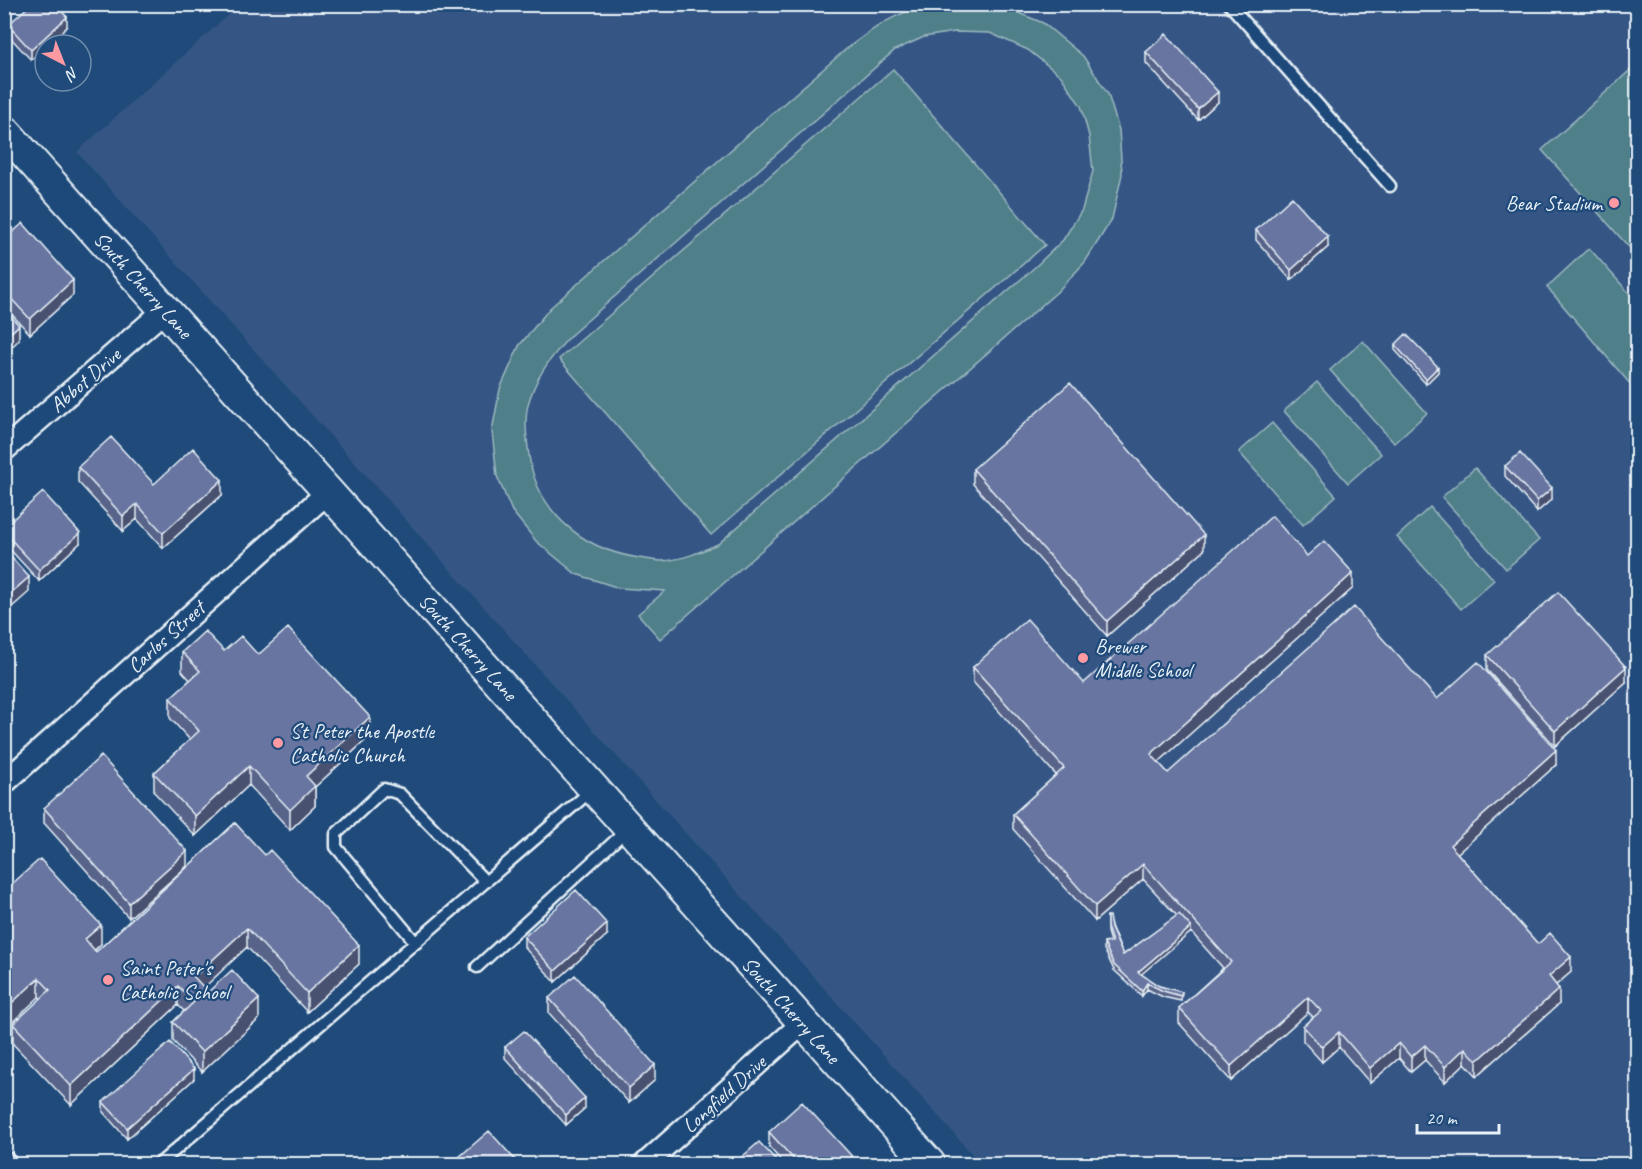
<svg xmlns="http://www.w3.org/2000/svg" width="1642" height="1169" viewBox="0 0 1642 1169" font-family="Caveat,sans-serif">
<rect width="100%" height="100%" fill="#1f4a7a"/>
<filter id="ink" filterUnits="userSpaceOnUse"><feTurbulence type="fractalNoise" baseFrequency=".0167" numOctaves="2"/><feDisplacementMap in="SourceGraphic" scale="12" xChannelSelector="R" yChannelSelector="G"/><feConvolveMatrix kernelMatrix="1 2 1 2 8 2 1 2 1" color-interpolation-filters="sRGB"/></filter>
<g filter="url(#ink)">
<!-- built -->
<path fill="#355785" d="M239,5H1637V1164H981L77,152Z"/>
<!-- green -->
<path fill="#507f89" stroke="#9cb8c0" stroke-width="1.5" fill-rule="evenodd" d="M933,4L999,5L1043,23L1083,56L1108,94L1119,130L1122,174L1112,219L1085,262L1057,292L660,639L638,614L665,591L619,588L576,574L536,541L512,511L497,476L492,431L500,389L519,346L550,308L845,50C875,27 895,12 933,4ZM954,32L990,33L1028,50L1061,76L1081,106L1089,136L1093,171L1082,210L1063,240L1035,267L718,544C700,552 682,560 662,561C654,561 646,559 639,558C580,549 534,510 528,448C526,432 524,414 530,398C539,371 554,354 572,334L895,50L924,37Z
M1637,64V256L1542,150Z
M893,69L1045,245L711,535L559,359Z
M1589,248L1637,302V392L1547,287Z
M1363,341L1427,413L1394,443L1330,370Z
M1317,382L1381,454L1348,483L1284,411Z
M1272,423L1336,496L1303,525L1239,452Z
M1475,468L1539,540L1506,569L1442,497Z
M1430,507L1494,580L1461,609L1397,537Z"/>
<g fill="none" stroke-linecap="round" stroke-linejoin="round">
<!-- lane casing -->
<g stroke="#e8f1f8" stroke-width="15">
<path id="lane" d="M1229,4L1390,186
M416,943L336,847V834L384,789L400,794L486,882
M477,967L629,828
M4,1155L13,1164
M159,1164L593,789"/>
</g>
<!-- street casing -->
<g stroke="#e8f1f8" stroke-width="26">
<path id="street" d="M4,450L165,310
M4,783L328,492
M645,1164L803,1023"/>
</g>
<!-- secondary casing -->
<g stroke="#e8f1f8" stroke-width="34">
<path id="secondary" d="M4,130L930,1164"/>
</g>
<!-- lane -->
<use href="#lane" stroke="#1f4a7a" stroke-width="10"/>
<!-- street -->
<use href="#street" stroke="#1f4a7a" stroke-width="21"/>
<!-- secondary -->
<use href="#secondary" stroke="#1f4a7a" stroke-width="30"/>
</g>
<!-- wall -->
<path fill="#59648a" stroke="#e8f1f8" stroke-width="1.5" d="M8,25L67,27L47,45H45L31,60L8,35Z
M1146,52L1218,102L1198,120L1146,63Z
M1256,230L1328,247L1291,280L1256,240Z
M4,240L73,295L30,334L4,306Z
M1395,345L1438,372L1426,384L1395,350Z
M1505,466L1552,499L1537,512L1505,476Z
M78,467L154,484L222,495L163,548L137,519L123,531L78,482Z
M973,469L1204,550L1107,636L973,484Z
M4,527L80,543L39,581L4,543Z
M1307,556L1353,588L1158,762L1168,773L1437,699L1556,765L1457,853L1538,944L1571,972L1556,985L1559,1004L1477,1076L1465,1063L1445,1082L1425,1060L1411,1072L1399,1058L1370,1083L1339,1047L1322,1062L1303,1041V1026L1313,1017L1308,1012L1231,1081L1179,1023V1008L1223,968L1191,932L1141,974L1159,986L1182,992L1181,1001L1163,997L1147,989L1142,996L1114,970L1104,949V943L1110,942L1107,932V916L1123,955L1177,916L1143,879L1095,921L1013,829V814L1056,775L973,682V667L1084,683Z
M224,651L258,655L370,736L315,787V806L290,830L249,785L195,836L154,792V773L190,740L170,718V698L190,680L182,671V652Z
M1487,655L1626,682L1555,746L1487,670Z
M44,808L187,866L129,918L44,823Z
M235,823L359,964L307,1012L247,947L203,988L208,992L259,1019L202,1072L173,1041V1022L184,1011L178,1005L71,1105L13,1044V1024L41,999L39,997L4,891L101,944L95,950L96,952Z
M607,935L555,982L524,947V937Z
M549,998L655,1080L629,1103L549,1013Z
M505,1047L585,1108L566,1125L505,1058Z
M194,1079L127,1139L103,1112V1102Z
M769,1132L859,1164H784L769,1147Z"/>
<!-- shaded-wall -->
<path fill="#495170" stroke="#e8f1f8" stroke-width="1.5" d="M67,17V27L47,45H45V47L31,60V50Z
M1218,92V102L1198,120V109Z
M1328,237V247L1291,280V270Z
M73,280V295L30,334V319Z
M19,325V340L4,354V339Z
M1438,367V372L1426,384V379Z
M222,480V495L163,548V533Z
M1552,488V499L1537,512V501Z
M137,504V519L123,531V516Z
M80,533V543L39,581V570Z
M1204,535V550L1107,636V621Z
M1353,573V588L1151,769V754Z
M29,577V592L4,614V599Z
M1626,667V682L1555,746V731Z
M370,717V736L315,787V806L290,830V810L306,776Z
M1556,750V765L1450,860V845Z
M249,766V785L195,836V816Z
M187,851V866L129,918V903Z
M1143,864V879L1095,921V906Z
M607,924V935L555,982V971Z
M101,925V944L85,959V939Z
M1191,927V932L1138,977V972Z
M247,928V947L194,997V977Z
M359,945V964L307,1012V993Z
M1571,957V972L1549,991V976Z
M39,978V997L4,1030V1010Z
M1147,983V989L1142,996V991Z
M178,986V1005L71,1105V1086Z
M1559,989V1004L1477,1076V1061Z
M1308,997V1012L1231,1081V1066Z
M259,999V1019L202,1072V1052Z
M1339,1032V1047L1322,1062V1047Z
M1399,1043V1058L1370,1083V1068Z
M1425,1045V1060L1411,1072V1057Z
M1465,1048V1063L1445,1082V1067Z
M655,1065V1080L629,1103V1088Z
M194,1069V1079L127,1139V1128Z
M585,1098V1108L566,1125V1115Z"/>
<!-- building -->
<path fill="#6874a0" stroke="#e8f1f8" stroke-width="1.5" d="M31,4H55L67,17L31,50L8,25Z
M1166,34L1218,92L1198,109L1146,52Z
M1292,197L1328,237L1291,270L1256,230Z
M23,223L73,280L30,319L4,291V271L10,266L4,260V240Z
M4,309L19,325L4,339Z
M1406,334L1438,367L1426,379L1395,345Z
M1070,383L1204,535L1107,621L973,469Z
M111,437L154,484L193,448L222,480L163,533L137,504L123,516L78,467Z
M1520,453L1552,488L1537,501L1505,466Z
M43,492L80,533L39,570L4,532V527Z
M1272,516L1307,556L1324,541L1353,573L1151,754L1168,773L1354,607L1437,699L1478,662L1556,750L1450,845L1538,944L1550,933L1571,957L1549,976L1559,989L1477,1061L1465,1048L1445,1067L1425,1045L1411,1057L1399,1043L1370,1068L1339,1032L1322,1047L1303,1026L1321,1011L1308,997L1231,1066L1179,1008L1231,962L1143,864L1095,906L1013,814L1064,768L973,667L1027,619L1084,683Z
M4,549L29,577L4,599Z
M1558,592L1626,667L1555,731L1487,655Z
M288,628L370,717L306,776L315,786L290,810L249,766L195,816L154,773L199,731L170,698L200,671L182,652L205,631L224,651L241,636L258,655Z
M101,756L187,851L129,903L44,808Z
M235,823L265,855L270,850L359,945L307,993L247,928L194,977L208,992L232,970L259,999L202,1052L173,1022L194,1002L178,986L71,1086L13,1024L50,990L39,978L4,1010V891L40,859L101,925L85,939L96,952Z
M576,890L607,924L555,971L524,937Z
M1179,914L1191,927L1138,972L1159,986L1182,992L1181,996L1163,991L1147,983L1142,991L1114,965L1104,943L1112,942L1107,927V916H1109L1111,928L1123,955Z
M575,975L655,1065L629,1088L549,998Z
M524,1031L585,1098L566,1115L505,1047Z
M170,1042L194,1069L127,1128L103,1102Z
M802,1102L859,1164H798L769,1132Z
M489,1131L518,1163L517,1164H451Z
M759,1142L780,1164H734Z"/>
</g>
<!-- markers -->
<g fill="#ff9aa2" stroke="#1f4a7a" stroke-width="2">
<circle cx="1614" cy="203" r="6"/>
<circle cx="1083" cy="658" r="6"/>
<circle cx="278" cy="743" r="6"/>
<circle cx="108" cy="980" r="6"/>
</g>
<g text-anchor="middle" stroke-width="4.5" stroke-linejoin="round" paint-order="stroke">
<!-- poi labels -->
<g font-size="21" fill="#e8f1f8" stroke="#1f4a7a" text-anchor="start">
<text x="1602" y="210" text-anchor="end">Bear Stadium</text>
<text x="1095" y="653">Brewer<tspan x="1095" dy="24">Middle School</tspan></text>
<text x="290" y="738">St Peter the Apostle<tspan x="290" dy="24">Catholic Church</tspan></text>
<text x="120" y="975">Saint Peter's<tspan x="120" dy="24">Catholic School</tspan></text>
</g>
<!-- street labels -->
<g font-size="21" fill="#e8f1f8" stroke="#1f4a7a">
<text transform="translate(143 285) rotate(48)" y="7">South Cherry Lane</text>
<text transform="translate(85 380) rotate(-41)" y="7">Abbot Drive</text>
<text transform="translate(166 637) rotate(-42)" y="7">Carlos Street</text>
<text transform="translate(468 647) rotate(48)" y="7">South Cherry Lane</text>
<text transform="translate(791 1010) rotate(48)" y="7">South Cherry Lane</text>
<text transform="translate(724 1094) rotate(-42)" y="7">Longfield Drive</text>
</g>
</g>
<!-- margin -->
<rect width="1642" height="1169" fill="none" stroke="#1f4a7a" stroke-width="24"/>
<rect x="12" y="12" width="1618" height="1145" fill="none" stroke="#e8f1f8" stroke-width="2" filter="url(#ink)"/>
<!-- north arrow -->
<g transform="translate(63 63) rotate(138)"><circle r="28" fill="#1f4a7a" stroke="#6f8dac" stroke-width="1.5"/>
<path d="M0-4.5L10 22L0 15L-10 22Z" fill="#ff9aa2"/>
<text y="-9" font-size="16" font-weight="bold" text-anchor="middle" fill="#e8f1f8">N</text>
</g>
<!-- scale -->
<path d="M1417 1124v9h82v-9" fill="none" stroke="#e8f1f8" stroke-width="3"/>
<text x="1426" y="1124" font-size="18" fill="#e8f1f8" stroke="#1f4a7a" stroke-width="4.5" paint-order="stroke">20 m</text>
</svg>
